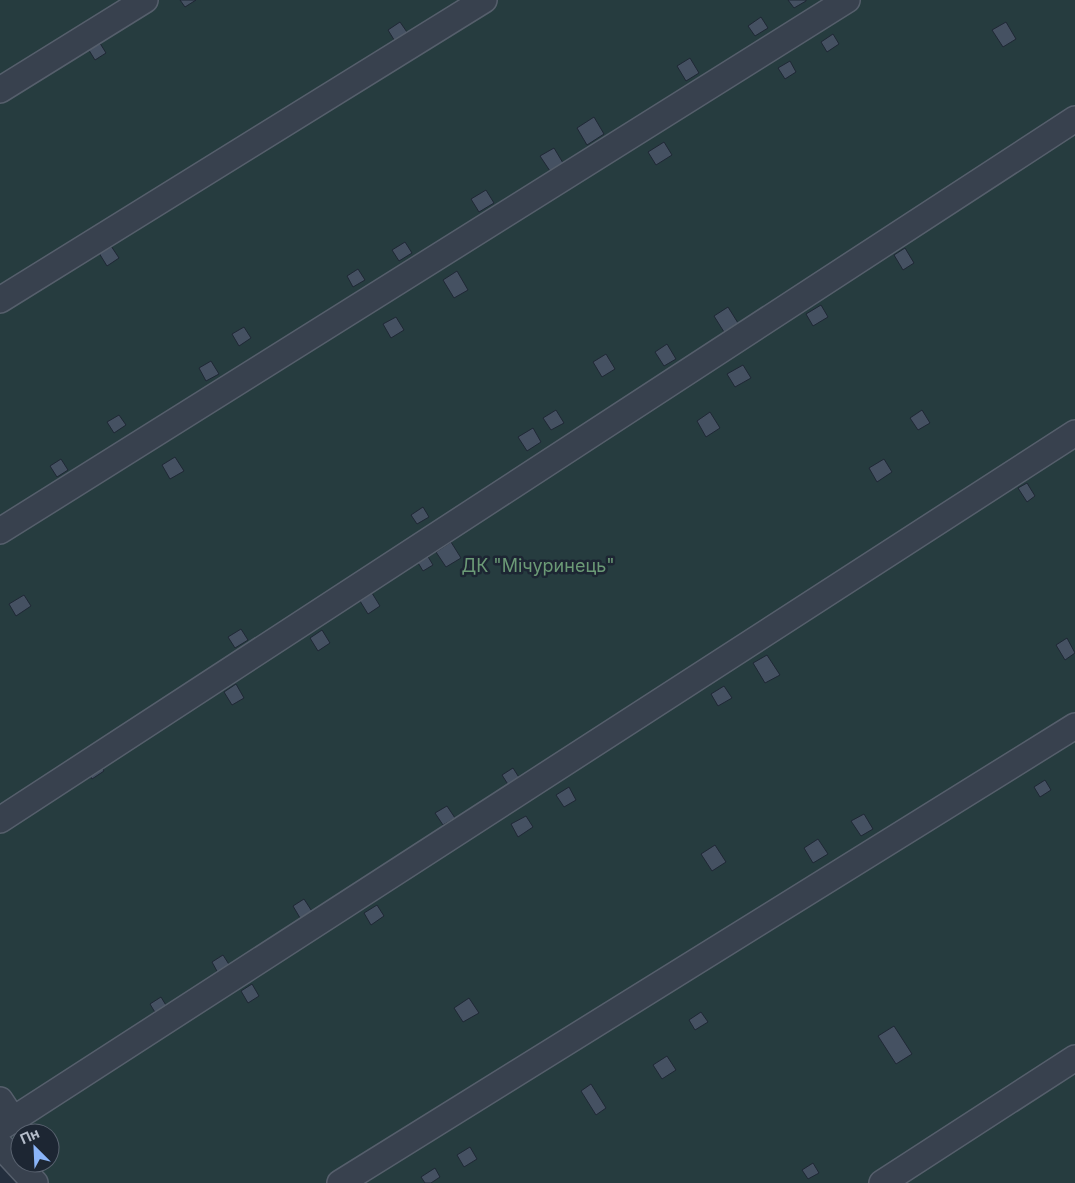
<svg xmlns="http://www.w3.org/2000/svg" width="1075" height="1183" viewBox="0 0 1075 1183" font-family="Inter,sans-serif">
<rect width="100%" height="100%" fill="#242f3e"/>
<!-- green -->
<path fill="#263c3f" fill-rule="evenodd" d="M0,0H1075V1183H35L0,1145ZM20,1133H50V1163H20Z"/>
<!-- building -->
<path fill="#455162" stroke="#1f2835" d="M180,0H196L185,7Z
M788,0H806V1L794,8Z
M761,17L768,28L755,36L748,26Z
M400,22L409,35L396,43L388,30Z
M1006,22L1016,39L1003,47L992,30Z
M833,34L839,44L827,52L821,42Z
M98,40L106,53L95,60L87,47Z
M690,58L699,73L686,81L677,66Z
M790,61L796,72L785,79L778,68Z
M594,117L604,134L587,145L577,128Z
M664,142L672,155L656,165L648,152Z
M554,148L563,163L550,171L540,156Z
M486,190L494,203L479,212L471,199Z
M405,242L412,253L399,261L392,250Z
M111,246L119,258L107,266L99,253Z
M905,248L914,263L903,270L894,255Z
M358,269L365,280L353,287L347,276Z
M457,271L468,290L454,298L443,280Z
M821,305L828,317L813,326L806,314Z
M728,307L738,323L724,332L714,316Z
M396,317L404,330L391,338L383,324Z
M244,327L251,338L239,346L232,334Z
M667,344L676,359L664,366L655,352Z
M606,354L615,369L602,377L593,362Z
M211,361L219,374L206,381L199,368Z
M743,365L751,378L735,387L727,374Z
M556,410L564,423L551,430L543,418Z
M922,410L930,423L918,430L910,418Z
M710,412L720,428L706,437L697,421Z
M119,415L126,425L114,433L107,422Z
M533,428L541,442L527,451L518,437Z
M175,457L184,471L170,479L162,465Z
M61,459L68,470L57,477L50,466Z
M884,459L892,472L877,482L869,468Z
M1027,483L1035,496L1027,502L1018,488Z
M423,507L429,517L417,524L411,515Z
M451,542L461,558L446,567L436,552Z
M427,555L433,565L423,571L417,561Z
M372,593L380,606L368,614L360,601Z
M24,595L31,606L16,616L9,604Z
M241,629L248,640L235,648L228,637Z
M322,630L330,643L318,651L310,638Z
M1067,638L1075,653L1065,660L1056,645Z
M767,655L780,675L765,683L753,663Z
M236,684L244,698L232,705L224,692Z
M724,686L732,698L718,706L711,694Z
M99,763L104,771L92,779L87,771Z
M513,768L520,779L509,786L502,775Z
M1045,780L1051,790L1040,797L1034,787Z
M569,787L576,800L564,807L556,795Z
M447,806L455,818L443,825L435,813Z
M864,814L873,829L861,836L851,821Z
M526,816L533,827L518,837L511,824Z
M818,839L828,854L813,863L804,848Z
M715,845L726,862L712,871L701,854Z
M304,899L315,916L303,923L293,906Z
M377,905L384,916L371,925L364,913Z
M223,955L230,966L218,973L212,962Z
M252,984L259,996L248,1003L241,991Z
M161,997L167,1007L156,1014L150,1004Z
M469,998L479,1013L463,1022L454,1008Z
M701,1012L708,1022L695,1030L689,1020Z
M894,1026L912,1054L896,1064L878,1036Z
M667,1056L676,1070L662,1079L653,1065Z
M591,1084L606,1108L596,1115L581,1091Z
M470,1147L477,1159L464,1167L457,1155Z
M813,1163L819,1173L808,1179L802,1170Z
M435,1168L440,1177L431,1183H425L421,1177Z"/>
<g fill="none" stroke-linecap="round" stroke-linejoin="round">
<!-- minor casing -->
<g stroke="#565f6c" stroke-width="28">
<path id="minor" d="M0,90L145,0
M0,300L484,0
M0,531L847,0
M0,820L1075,119
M0,1100L14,1121
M0,1128L1075,433
M0,1145L35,1183
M340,1183L1075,726
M882,1183L1075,1058"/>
</g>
<!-- minor -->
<use href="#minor" stroke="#38414e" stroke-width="25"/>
</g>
<g text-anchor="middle" stroke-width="5" stroke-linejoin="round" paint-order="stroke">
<!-- park labels -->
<g font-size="18" fill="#6b9a76" stroke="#1d2633">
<text x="538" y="572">ДК "Мічуринець"</text>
</g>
</g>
<!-- north arrow -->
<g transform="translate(35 1148) rotate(336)"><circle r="24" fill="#1d2633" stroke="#59626f"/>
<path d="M0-4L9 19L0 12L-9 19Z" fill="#8ab4f8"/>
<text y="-8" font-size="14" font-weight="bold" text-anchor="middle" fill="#b4bcc9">Пн</text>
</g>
</svg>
